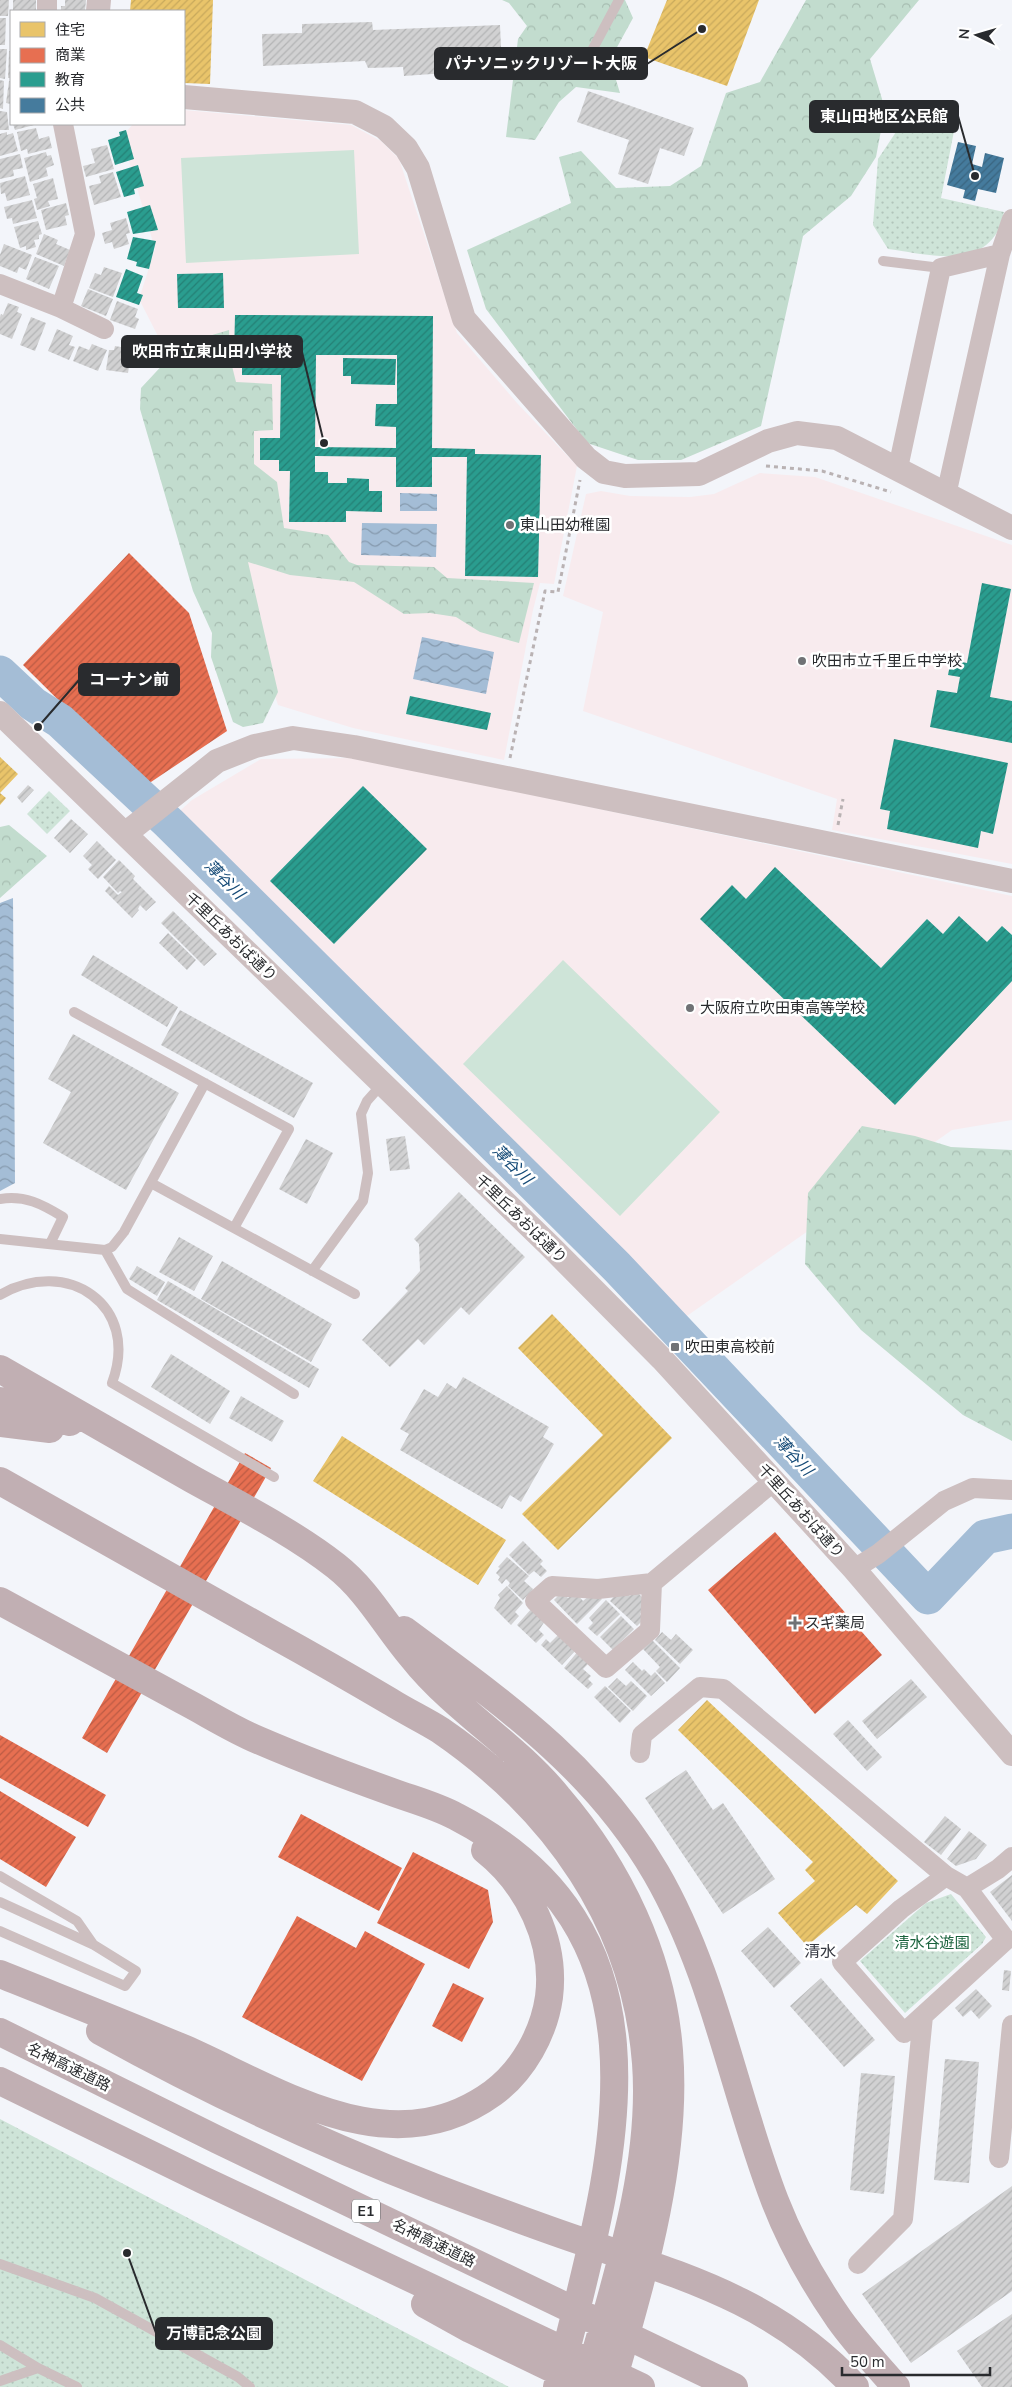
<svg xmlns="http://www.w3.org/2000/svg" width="1012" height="2387" viewBox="0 0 1012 2387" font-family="'Nunito Sans','Noto Sans JP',sans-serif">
<defs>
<pattern id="forest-crowns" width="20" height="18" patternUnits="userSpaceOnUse" patternTransform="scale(1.25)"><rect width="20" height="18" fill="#c2dcce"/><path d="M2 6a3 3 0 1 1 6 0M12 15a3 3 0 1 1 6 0" fill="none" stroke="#a7bdb1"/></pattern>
<pattern id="park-dots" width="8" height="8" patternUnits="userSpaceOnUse" patternTransform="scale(1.25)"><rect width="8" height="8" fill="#cee4d8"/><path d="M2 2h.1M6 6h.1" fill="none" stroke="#b1c4ba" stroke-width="1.8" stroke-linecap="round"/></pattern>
<pattern id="water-waves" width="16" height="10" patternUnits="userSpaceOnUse" patternTransform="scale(1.25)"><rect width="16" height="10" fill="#a4bdd6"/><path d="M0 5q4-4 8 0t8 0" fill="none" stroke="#869aae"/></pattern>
<pattern id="homes-hatch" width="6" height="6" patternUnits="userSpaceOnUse" patternTransform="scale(1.25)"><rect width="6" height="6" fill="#e9c46a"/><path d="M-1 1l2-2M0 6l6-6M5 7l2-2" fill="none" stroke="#c8a95c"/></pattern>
<pattern id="shops-hatch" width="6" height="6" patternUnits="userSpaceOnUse" patternTransform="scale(1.25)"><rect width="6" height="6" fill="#e76f51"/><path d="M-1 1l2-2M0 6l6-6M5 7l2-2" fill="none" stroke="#bb5b44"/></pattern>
<pattern id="schools-hatch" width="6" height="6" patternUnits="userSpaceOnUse" patternTransform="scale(1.25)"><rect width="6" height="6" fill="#2a9d8f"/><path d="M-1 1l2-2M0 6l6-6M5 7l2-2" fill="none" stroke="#248075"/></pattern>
<pattern id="public-hatch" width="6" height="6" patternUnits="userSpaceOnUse" patternTransform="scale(1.25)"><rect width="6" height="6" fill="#457b9d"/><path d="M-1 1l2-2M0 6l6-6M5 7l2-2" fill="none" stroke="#3a6580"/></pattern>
<pattern id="building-hatch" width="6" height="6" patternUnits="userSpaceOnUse" patternTransform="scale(1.25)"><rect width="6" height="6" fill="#d1d1d2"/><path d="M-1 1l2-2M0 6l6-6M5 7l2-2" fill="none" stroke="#b3b4b5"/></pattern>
</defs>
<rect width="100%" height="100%" fill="#f3f5fa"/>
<!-- education -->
<path fill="#f8ebee" d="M184,110L351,125L381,141L399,159L457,333L517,403L577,466L554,584L540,583L533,610L504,760L353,728L278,705L162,344L139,299L155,249L122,137L133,124H184Z
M760,473L815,477L1012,545V864L832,830L837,799L583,711L603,612L563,596L586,494L601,491L630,496L690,497L714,494Z
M357,758L1012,896V1120L952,1130L684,1318L173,817L192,800L261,759Z"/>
<!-- forest -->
<path fill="url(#forest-crowns)" d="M502,0H625L633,18L610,60L620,93L576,87L559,102L535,140L506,137L518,39L527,26L509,3Z
M806,0H919L870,59L885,109L876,157L851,196L803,236L761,426L681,460H638L587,443L486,309L467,250L571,203L559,157L581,151L616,188L670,186L701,166L726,93L760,82Z
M229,330L230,358L236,382L272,384L273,430L254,431V464L277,482L284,528L328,535L349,562L357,565L434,567L447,578L534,583L519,643L480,632L456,617L430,613L404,614L354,582L290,575L248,562L278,692L263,723L243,727L233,722L211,657L212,633L193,591L140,409L141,388L182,344Z
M9,825L47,856L0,898V827Z
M862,1126L915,1136L951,1147L1012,1150V1441L963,1415L861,1330L805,1264L808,1193Z"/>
<!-- park -->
<path fill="url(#park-dots)" d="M904,120L954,131L941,198L1004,212C1002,219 1000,228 996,234C973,269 922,253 888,249L873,225L878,159Z
M49,791L70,811L47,834L27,814Z
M951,1894L986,1937L982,1944L905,2013L860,1961L926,1903Z
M0,2119L509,2387H0Z"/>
<!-- pitch -->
<path fill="#cee4d8" d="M354,150L359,254L186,263L181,158Z
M563,960L720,1112L620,1216L463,1064Z"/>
<!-- water -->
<path fill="url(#water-waves)" d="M400,493L437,494V511H400Z
M362,523L437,524L436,557L361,555Z
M422,637L494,652L486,694L413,679Z
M13,898L15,1183L0,1191V903Z"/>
<!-- homes -->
<path fill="url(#homes-hatch)" d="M131,0H213L210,84L184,83V11H130Z
M667,0H759L727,86L644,57Z
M0,757L18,774L0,793L6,798L0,805Z
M552,1314L672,1438L558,1550L522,1514L603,1435L518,1348Z
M342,1436L506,1540L478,1585L313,1481Z
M707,1700L898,1881L867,1914L856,1905L807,1946L778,1913L815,1881L805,1870L813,1862L678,1730Z"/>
<!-- shops -->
<path fill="url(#shops-hatch)" d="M129,553L189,613L227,731L145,786L23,665Z
M245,1453L271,1468L107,1753L82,1738Z
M775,1532L882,1655L815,1714L708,1590Z
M0,1735L106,1795L88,1827L0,1778Z
M0,1791L76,1837L46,1887L0,1859Z
M301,1814L402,1868L379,1911L278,1857Z
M413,1852L488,1890L493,1922L469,1969L377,1923Z
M297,1916L356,1948L365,1931L425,1964L362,2081L242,2017Z
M453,1983L484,1998L462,2042L432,2026Z"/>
<!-- schools -->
<path fill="url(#schools-hatch)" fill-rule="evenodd" d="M126,130L134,159L115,165L108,140L120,136L119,132Z
M138,165L144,186L134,189L135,194L124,197L116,172Z
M150,205L158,230L133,234L127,212Z
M133,237L156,241L149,269L136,266L137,262L127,259Z
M126,269L143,276L137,293L143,295L139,305L116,297Z
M223,273L224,308H178L177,274Z
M235,315L433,316L432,448L475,449V454L541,455L538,577L465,576L467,457H432V487H396V457L315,456V472H328V483H347V478L369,479V491H382V512L346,511V522H289L290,471H279V460H260V438H280L281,375H242V355H234ZM316,355H397V404H376L375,426L396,427V448L315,447Z
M343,358L396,359L395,385L351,384V376H343Z
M982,583L1011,589L990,697L1012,701V743L930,727L937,690L957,693L960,677L948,675L951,660L967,663Z
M410,696L491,713L487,730L406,714Z
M894,739L1008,763L993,834L981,831L978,848L887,829L890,811L880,809Z
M363,786L427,849L334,944L270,881Z
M775,867L881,968L927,919L943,934L959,916L987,942L1002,926L1012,935V981L895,1105L700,919L732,885L746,899Z"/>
<!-- public -->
<path fill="url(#public-hatch)" d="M958,142L976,146L972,164L982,167L985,153L1004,158L996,193L978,189L975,201L963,198L965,190L947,185Z"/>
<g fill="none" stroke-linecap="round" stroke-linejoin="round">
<!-- river -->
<path stroke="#a4bdd6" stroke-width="35" d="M0,673L33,704L60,721L169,823L617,1267L928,1597L985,1537L1012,1531"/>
</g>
<!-- building -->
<path fill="url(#building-hatch)" d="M0,0H9L8,16H0Z
M13,0H36V11H13Z
M65,0H86L85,11H61V6H65Z
M0,18H6L5,45H0Z
M372,22L373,30L500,25L502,69L404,76L403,67L368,68L365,61L263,66L262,34L302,33V24Z
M0,49H7L5,79L0,78Z
M9,51H11V78H8Z
M0,80L4,81L3,109L0,108Z
M9,81H11V104L6,103Z
M588,91L694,128L684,156L660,148L648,184L618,174L629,140L577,122Z
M0,111L7,112L9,130H0Z
M13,124H38L15,130Z
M36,128L39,139L49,136L52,148L28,154L27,149L21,151L17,132Z
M7,132V135L13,133L18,151L0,156V134Z
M107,145L114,169L86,177L83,166L95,163L91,149Z
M46,152L47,156L51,155L54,165L46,168L48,176L30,182L24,158Z
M20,154L23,168L13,170L14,176L0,179V159Z
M113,172L121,197L94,205L89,186L101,183L99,176Z
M25,176L30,195L7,201L5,193L1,194L0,183Z
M53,178L58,199L48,201L50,206L37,210L34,199L37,198L33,184Z
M32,200L37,218L13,224L12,218L7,219L4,207Z
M66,203L69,215L65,216L67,225L46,230L41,210Z
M126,218L130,233L126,234L129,244L114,249L112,242L105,244L102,233L112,230L110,223Z
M38,221L42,234L39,235V239L34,240L36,247L26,250V246L20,248L14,227Z
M44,234L58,240L56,244L70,250L64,266L36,254Z
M4,244L32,255L26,270L19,267L17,273L0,266V255Z
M35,257L59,266L49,289L26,279Z
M104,267L122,273L113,297L89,288L95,273L101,275Z
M88,289L113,299L106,316L81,306Z
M117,301L138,309L135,317L139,319L135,329L110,320Z
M8,303L19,307L17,312L22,314L12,339L0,334V317L1,314L3,315Z
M31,317L46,323L35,351L20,345Z
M57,329L73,336L69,345L75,347L69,360L48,351Z
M92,344L107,350L98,371L73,361L79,346L89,350Z
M115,346L132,349L128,373L106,370L109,350H114Z
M28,785L34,790L22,803L17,797Z
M71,819L88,834L70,853L54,838Z
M97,841L116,860L98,879L88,869L92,865L83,856Z
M119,860L135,876L133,879L156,902L146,911L140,905L138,909L139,910L132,918L105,891L109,886L118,895L122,892L120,891L118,893L103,877Z
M173,911L217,954L204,966L161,923Z
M168,933L196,960L187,970L159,943Z
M93,955L178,1007L167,1027L81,975Z
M180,1010L313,1083L294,1118L161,1045Z
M73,1034L179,1093L126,1190L43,1143L71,1092L48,1079Z
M405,1136L410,1169L390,1171L386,1139Z
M306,1139L333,1153L307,1204L279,1189Z
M459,1192L525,1257L469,1315L461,1307L424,1345L418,1339L390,1367L362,1340L408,1291L405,1288L420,1271L419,1244L414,1239Z
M179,1237L213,1256L194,1291L159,1272Z
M222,1261L332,1324L311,1362L201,1299Z
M137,1266L165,1282L157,1296L129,1279Z
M168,1281L319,1369L309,1388L157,1300Z
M171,1354L230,1391L210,1424L151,1387Z
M463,1377L549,1427L543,1437L554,1444L521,1502L510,1495L502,1509L400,1450L409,1434L400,1429L424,1389L438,1397L447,1383L456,1389Z
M241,1396L284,1421L272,1442L229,1418Z
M523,1541L543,1561L540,1564L547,1571L541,1577L534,1571L529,1575L509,1555Z
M507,1557L529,1576L524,1581L533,1589L523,1600L508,1586L510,1583L506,1579L502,1584L498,1580L500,1577L496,1573L500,1568L498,1567Z
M507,1586L523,1603L515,1612L519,1616L511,1625L494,1608L500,1598L498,1595Z
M635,1590L645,1600L646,1608L640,1614L645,1618L637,1626L610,1601L619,1591H624L630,1596Z
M562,1592L568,1598L572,1595L577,1594L583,1601L590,1595H598L602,1599L577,1624L554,1600Z
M606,1600L620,1614L597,1636L588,1628L593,1623L589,1618Z
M532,1608L545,1621L539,1630L544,1635L536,1643L517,1625Z
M621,1616L634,1629L613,1650L600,1637Z
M662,1632L671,1640L676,1634L693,1650L680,1664L655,1640Z
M559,1634L576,1650L562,1665L541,1645L546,1639L550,1643Z
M652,1640L680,1668L667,1682L656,1671L660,1667L643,1649Z
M579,1650L591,1661L583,1669L591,1676L588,1679L593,1684L588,1689L564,1668Z
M633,1662L642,1671L644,1669L651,1676L655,1672L665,1683L651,1696L625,1670Z
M617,1678L626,1686L631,1681L647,1696L633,1711L608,1687Z
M911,1679L927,1697L877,1739L862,1721Z
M605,1686L631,1711L620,1723L594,1697Z
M848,1720L882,1757L867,1771L833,1734Z
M686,1770L713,1810L723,1803L775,1879L723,1914L645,1798Z
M945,1816L961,1829L941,1855L924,1842Z
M969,1831L987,1845L976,1859L956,1866L947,1859Z
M1012,1875V1921L990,1892Z
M768,1927L801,1963L774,1988L741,1951Z
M1004,1970L1011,1971L1009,1991L1002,1990Z
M821,1978L875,2040L844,2067L790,2006Z
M976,1989L992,2006L979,2019L971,2010L963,2017L955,2008Z
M945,2059L979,2062L969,2183L934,2180Z
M861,2073L895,2076L884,2194L850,2190Z
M1012,2186V2291L911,2363L862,2294Z
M1012,2314V2387H982L957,2351Z"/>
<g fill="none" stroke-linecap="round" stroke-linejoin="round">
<!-- path -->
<path stroke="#b9b2b3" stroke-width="3" stroke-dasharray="4 4" stroke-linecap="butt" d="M766,466L822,471L891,492
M510,758L545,591L558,592L580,480
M838,825L843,799"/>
<!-- service -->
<path stroke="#cdbfc0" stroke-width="10" d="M589,56L619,0
M883,261L941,268
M74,1012L289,1129L234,1228
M151,1183L355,1294
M0,1199C25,1195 42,1204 63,1217L50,1244
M0,1239L105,1250L112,1247L124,1232L205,1083
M105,1250L127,1289L294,1394
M312,1271L363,1201L368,1173L361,1114L367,1101L383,1083
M0,1295C67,1256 141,1305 112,1383L274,1477
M0,1876L77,1921L93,1944
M0,1902L94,1945L136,1971L125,1986L0,1931
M0,2264L95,2298L238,2377L250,2387
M0,2345L38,2368
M0,2381L38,2368L77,2387"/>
<!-- minor -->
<path stroke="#cdbfc0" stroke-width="20" d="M47,11V0
M0,284L61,308L85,234L63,124
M61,308L104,329
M898,468L941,268L1000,254
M946,495L1000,254L1012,219
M854,1569L878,1554L944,1501L973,1488L1012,1490
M652,1583L650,1630L606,1668L535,1601L552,1586L598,1589L652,1583L774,1481
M640,1753L642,1735L700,1687L723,1689L946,1876
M946,1876L967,1888L1006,1940L904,2033L842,1962L901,1909Z
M967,1888L998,1869L1012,1857
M999,2158L1012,2025
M858,2264L903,2219L923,2016"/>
<!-- tertiary -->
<path stroke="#cdbfc0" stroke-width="24" d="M98,11L99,0
M184,97L355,112L384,127L406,148L418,168L464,319L586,458L604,472L625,476L699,474L768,441L797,433L837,438L1012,528
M0,713L551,1247L662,1359L854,1569L1012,1754
M125,834L217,761L255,746L293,738L354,747L1012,881"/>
<!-- motorway -->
<path stroke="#c1afb3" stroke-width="28" d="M0,1369C64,1406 128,1443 192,1479C239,1505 294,1533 336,1566C368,1591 387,1628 413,1658C424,1672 437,1685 450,1697C486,1730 527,1759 558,1797C619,1868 662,1957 669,2051C678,2161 641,2282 611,2387
M0,1401L70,1422
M0,1423L50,1429
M0,1481C91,1532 181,1583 272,1634C312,1656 352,1679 391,1702C407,1712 424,1720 440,1730C555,1809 635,1921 646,2063C654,2171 614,2285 586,2387
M0,1601C61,1634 121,1667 182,1700C207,1713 232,1729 258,1740C302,1759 347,1776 392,1792C414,1800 437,1806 457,1817C694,1940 606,2183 557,2387
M404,1630C501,1702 594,1766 656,1873C715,1975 733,2092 775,2201C791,2242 814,2283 839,2319C856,2343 877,2365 896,2387
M0,1974C62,1999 124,2023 185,2049C282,2092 391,2167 493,2093C523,2071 544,2033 549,1997C556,1941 528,1884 485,1850
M100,2031C208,2091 320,2143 436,2188C486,2207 536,2226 587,2243C689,2278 779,2304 855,2387
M0,2032L218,2140L734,2387
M0,2081L203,2180L641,2387
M425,2304L470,2329L576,2380"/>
</g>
<!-- markers -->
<g fill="#707275" stroke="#fff" stroke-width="2">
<circle cx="510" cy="525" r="5"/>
<circle cx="802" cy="661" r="5"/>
<circle cx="690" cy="1008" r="5"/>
<rect x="670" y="1342" width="10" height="10" rx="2.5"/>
<path d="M792.5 1615.5h5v5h5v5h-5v5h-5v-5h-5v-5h5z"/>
</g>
<g text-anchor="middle" stroke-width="5" stroke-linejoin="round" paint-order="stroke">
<!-- shield labels -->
<rect fill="#fff" stroke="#696b6d" stroke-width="1" x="352" y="2199.5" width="28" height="23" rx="4"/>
<g font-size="14" font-weight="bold" fill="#292b2e">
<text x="366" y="2216">E1</text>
</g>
<!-- poi labels -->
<g font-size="15" fill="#292b2e" stroke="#fff" text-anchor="start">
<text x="520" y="530">東山田幼稚園</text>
<text x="812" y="666">吹田市立千里丘中学校</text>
<text x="700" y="1013">大阪府立吹田東高等学校</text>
<text x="685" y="1352">吹田東高校前</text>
<text x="805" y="1628">スギ薬局</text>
</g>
<!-- street labels -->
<g font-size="15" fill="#292b2e" stroke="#fff">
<text transform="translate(231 937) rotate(44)" y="5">千里丘あおば通り</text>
<text transform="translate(521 1219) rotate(44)" y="5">千里丘あおば通り</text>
<text transform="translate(801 1511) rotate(48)" y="5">千里丘あおば通り</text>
<text transform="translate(69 2067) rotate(26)" y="5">名神高速道路</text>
<text transform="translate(434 2243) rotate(26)" y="5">名神高速道路</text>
</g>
<!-- park labels -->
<g font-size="15" fill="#1a623d" stroke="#fff">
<text x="932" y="1948">清水谷遊園</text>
</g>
<!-- water labels -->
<g font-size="16" font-style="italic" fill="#164b77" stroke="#fff">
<text transform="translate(225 879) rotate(45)" y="6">薄谷川</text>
<text transform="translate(513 1164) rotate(45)" y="6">薄谷川</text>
<text transform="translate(794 1455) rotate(47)" y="6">薄谷川</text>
</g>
<!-- neighbourhood labels -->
<g font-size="16" fill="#363941" stroke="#fff">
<text x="820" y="1957">清水</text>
</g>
</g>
<!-- callouts -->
<path fill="none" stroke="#292b2e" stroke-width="2" d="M702 29L647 64M975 176L958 116M324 443L302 352M38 727L79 680M127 2253L156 2333"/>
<g fill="#292b2e" stroke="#fff" stroke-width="2">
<circle cx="702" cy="29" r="5"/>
<circle cx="975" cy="176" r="5"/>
<circle cx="324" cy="443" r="5"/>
<circle cx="38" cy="727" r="5"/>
<circle cx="127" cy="2253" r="5"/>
</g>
<g fill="#292b2e" stroke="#292b2e" stroke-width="2">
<rect x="435" y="48" width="212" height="31" rx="5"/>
<rect x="810" y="101" width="148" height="31" rx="5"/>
<rect x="122" y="336" width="180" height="31" rx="5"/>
<rect x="79" y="664" width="100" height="31" rx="5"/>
<rect x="156" y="2318" width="116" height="31" rx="5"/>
</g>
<g font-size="16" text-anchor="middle" font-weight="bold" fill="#fff">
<text x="541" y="69">パナソニックリゾート大阪</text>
<text x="884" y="122">東山田地区公民館</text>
<text x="212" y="357">吹田市立東山田小学校</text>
<text x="129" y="685">コーナン前</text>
<text x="214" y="2339">万博記念公園</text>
</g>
<!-- legend -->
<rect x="10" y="10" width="175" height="115" fill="#ffffff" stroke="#a9aaab"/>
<rect x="20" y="22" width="25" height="15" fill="#e9c46a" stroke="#a9aaab"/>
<text x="55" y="35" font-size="15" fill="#292b2e">住宅</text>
<rect x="20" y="48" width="25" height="15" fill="#e76f51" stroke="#a9aaab"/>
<text x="55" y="60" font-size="15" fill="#292b2e">商業</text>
<rect x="20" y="72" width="25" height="15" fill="#2a9d8f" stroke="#a9aaab"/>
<text x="55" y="85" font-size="15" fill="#292b2e">教育</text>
<rect x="20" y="98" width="25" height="15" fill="#457b9d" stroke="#a9aaab"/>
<text x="55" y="110" font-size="15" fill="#292b2e">公共</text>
<!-- north arrow -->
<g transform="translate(977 35) rotate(275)" stroke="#ffffff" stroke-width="4" paint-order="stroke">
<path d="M0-4L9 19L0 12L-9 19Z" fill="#292b2e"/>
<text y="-8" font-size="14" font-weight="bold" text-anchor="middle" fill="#292b2e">N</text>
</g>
<!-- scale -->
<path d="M842 2367v8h148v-8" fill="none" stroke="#292b2e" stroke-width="2.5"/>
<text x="850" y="2367" font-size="15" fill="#292b2e" stroke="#ffffff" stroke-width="4" paint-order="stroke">50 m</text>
</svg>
